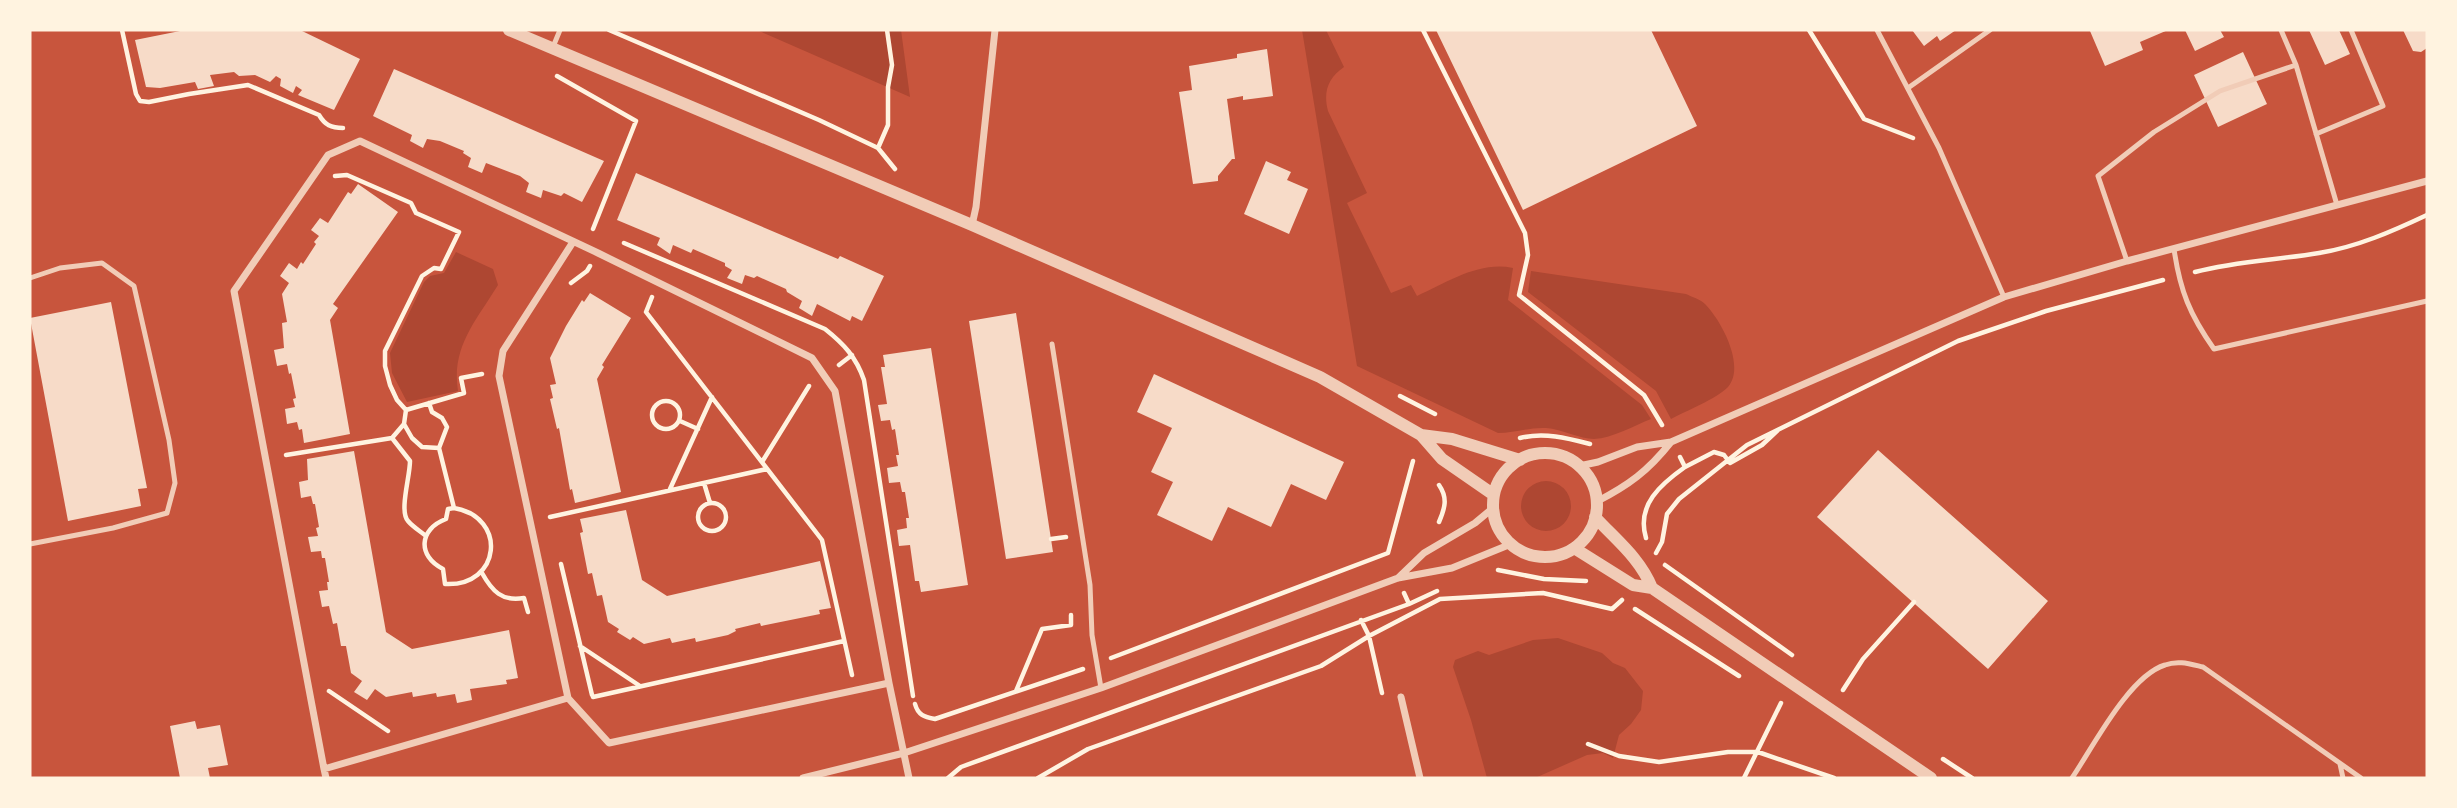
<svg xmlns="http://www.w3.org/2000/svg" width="2457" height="808" viewBox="0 0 2457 808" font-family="'PT Sans',sans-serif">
<rect width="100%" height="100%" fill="#c8553d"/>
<!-- green -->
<path fill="#ae4732" d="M757,30H901L910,97Z
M1302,30H1326L1344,67C1328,78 1323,92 1328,111L1367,193L1347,203L1391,293L1411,285L1417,296C1448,282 1479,261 1513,268L1508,300L1642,405L1651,419C1633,426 1613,438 1594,439C1580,439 1562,429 1546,428C1530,427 1514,433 1498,433L1357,366Z
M456,252L493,269L498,285C476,321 451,347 458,391L407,402L392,373L390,353L424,282L430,276L444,273Z
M1531,271L1686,294C1692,297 1700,299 1705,304C1721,320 1746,366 1728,387C1716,399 1686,411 1671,419L1656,391L1528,292Z
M1521 506a25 25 0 1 1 50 0a25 25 0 1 1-50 0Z
M1558,638L1602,653L1613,663L1625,668L1643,691L1641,710L1631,724L1619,735L1613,758L1603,753L1587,755L1535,778H1487L1471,720L1453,667L1455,660L1478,651L1489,655L1533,640Z"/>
<!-- building -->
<path fill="#f7dbc8" d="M185,30H300L360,59L334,110L298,95L302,90L296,86L293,93L280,86L281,79L276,76L270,82L255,75L239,76L234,72L210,75L214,86L198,89L195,82L160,88L146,87L135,40Z
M1436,30H1651L1697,126L1523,210Z
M1912,30H1956L1940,41L1937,36L1924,46Z
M2094,30H2168L2140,42L2143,50L2105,66L2090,31Z
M2185,30H2220L2224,37L2195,51Z
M2309,30H2339L2350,54L2325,65Z
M2403,30H2427V48L2421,52L2413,51Z
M1267,49L1273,96L1243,100V96L1227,99L1235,159H1232L1218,176V181L1193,184L1179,92L1192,90L1189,66L1237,58V54Z
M2243,52L2267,104L2218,127L2194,75Z
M394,69L604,161L582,202L564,193L561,196L543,190L541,198L526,192L529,183L520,176L486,163L482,173L468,167L471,158L463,153L464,151L440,141L427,139L423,148L410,141L412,135L373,116Z
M1266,161L1291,172L1287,180L1308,189L1289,234L1244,214Z
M636,173L838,259L840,256L884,276L862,321L852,316L850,321L817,304L812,316L799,308L802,301L787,292L786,289L757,276L754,278L745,275L742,284L727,278L732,270L725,266V263L693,249L691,253L673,245L670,254L657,245L660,238L617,220Z
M358,184L398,212L333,304L338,308L330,320L350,434L304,443L302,429L299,430L297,422L287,424L285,409L295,407L293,399L296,398L291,373L289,374L287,364L277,366L274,350L284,348L282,323L287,322L282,294L289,283L280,276L289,263L297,269L301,262L303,264L316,244L314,242L319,236L311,230L320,218L328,223L348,192L351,194Z
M590,293L631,318L602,365L604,367L597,379L621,492L575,503L572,489L570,490L559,428L557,429L550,399L553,398L550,385L556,384L550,358L566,326L582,300L584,302Z
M111,302L147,488L138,489L141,506L68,521L30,318Z
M1016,313L1053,552L1006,559L969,321Z
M931,348L968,585L921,592L919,581H915L910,545L899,546L897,530L907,528L906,518H909L905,492H902L900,482L889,483L887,468L898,466L896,455H899L895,429L892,430L890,420L881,421L878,405L887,404L881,367H885L883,355Z
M1154,374L1344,462L1326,500L1291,484L1271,527L1228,507L1212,541L1157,515L1173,482L1151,472L1172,428L1137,412Z
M1878,450L2048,601L1988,669L1817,517Z
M354,451L386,632L412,649L509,630L518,678L506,680L507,684L470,689L472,700L457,703L455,694L437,697L436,693L413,697L412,692L386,697L375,689L367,700L354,692L362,681L351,673L346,646H341L337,623L333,624L329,606L322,607L319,591L328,590L327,582H329L325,558H322L321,551L311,552L308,537L318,536L316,528L319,527L315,504H313L311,496L301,498L299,482L308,480L307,459Z
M626,510L642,580L667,596L820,561L831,608L819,610L820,614L761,626L760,623L735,629L736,631L728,635L696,642L695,638L672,643L670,638L644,644L633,637L630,640L617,632L619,629L608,622L602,595L597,596L592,573L588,574L580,533L583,532L580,519Z
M195,721L197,729L220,725L228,765L208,768L210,778H180L170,726Z"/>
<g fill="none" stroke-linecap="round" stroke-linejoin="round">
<!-- path -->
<path stroke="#fff3e0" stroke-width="4.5" d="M122,30L136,94L140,101L149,102L189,94L248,85L319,115C325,125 331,128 343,128
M609,30L819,120L878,148L895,169
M1423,30L1525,233L1528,255L1519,295L1644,395L1662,425
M1809,30L1864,119L1913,138
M557,76L636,121L593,229
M878,148L888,125V87L892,65L887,30
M335,176L347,175L411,203L416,213L459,232L441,269L434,268L422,276L385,351V366L390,385L397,400L406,410
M624,243L825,329C844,344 856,357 864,380L913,696
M2195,272C2236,261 2278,260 2319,253C2357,247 2393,231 2427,215
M571,283L587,271L590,266
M652,297L646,312L822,540L852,675
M839,365L852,355
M1400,396L1435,414
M652 415a14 14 0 1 1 28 0a14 14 0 1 1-28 0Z
M680,421L698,429
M404,424L412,438L422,447L439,448L447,427L442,418L432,412L429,403
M392,438L410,461C410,477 399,511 408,521C413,527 420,531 426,536
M1520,438C1544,432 1567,438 1590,444
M439,448L454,508
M286,455L392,438L404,424L406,410L464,393L461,378L482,374
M762,462L809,386
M1685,467L1714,452L1724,455L1730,463L1762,445L1778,430
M704,483L710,503
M670,489L712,397
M698 517a14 14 0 1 1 28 0a14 14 0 1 1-28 0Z
M454,508C508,517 501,587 445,584L443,569C417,556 419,529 446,519L448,509Z
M550,517L767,469
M1439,522C1445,508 1448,498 1439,485
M1646,538C1636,505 1661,484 1685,467L1680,457
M1051,539L1066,537
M1656,553L1662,542L1667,514L1679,499L1747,445L1958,341L2046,311L2163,280
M561,564L592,695
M1665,565L1792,655
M1498,570L1544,579L1586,581
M482,573C492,591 502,602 524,598L528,612
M1404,593L1409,604
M1635,609L1739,676
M1361,620L1369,636L1382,693
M580,646L640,686
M1111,658L1388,553L1413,461
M1843,690L1863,659L1914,602
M329,691L388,731
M1016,691L1042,629L1071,625V615
M593,697L844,641
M915,704C918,715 924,717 935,719L1083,669
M1588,744L1619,756L1659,762L1728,752H1758L1834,778
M1943,759L1972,778
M948,778L961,767L1409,604L1437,591
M1038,778L1088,749L1321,666L1369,636L1440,599L1543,593L1612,609L1622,600
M1744,778L1781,703"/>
<!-- service -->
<path stroke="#f1ccb7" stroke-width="5" d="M1877,30L1939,148L2004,297
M2281,30L2296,65
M553,47L560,30
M1908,88L1990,30
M2316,134L2383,106L2351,30
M2174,249C2180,291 2190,315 2214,349L2427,301
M2127,261L2098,176L2154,132L2220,91L2296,65L2337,205
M30,278L60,268L102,263L134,286L169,440L175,483L167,513L113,528L30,544
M1052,344L1090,585L1092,635L1101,688
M2340,764L2343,778
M2072,778C2093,747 2129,676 2165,665C2178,660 2190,664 2203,667L2361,778"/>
<!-- minor -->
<path stroke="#f1ccb7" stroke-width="7" d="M972,225L976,207L995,30
M1579,466L1598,462L1637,447L1671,442L2004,297L2127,261L2427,181
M1596,502C1629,485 1648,471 1671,442
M1398,578L1424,553L1475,523L1493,508
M889,683L909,778
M1401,697L1420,778
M568,698L499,376L503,351L573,242
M324,769L568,698L609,743L889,683L835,391L812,358L598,253L360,141L328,155L234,291L324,769L326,778
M803,778L904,753L1101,688L1398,578L1452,568L1511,544"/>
<!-- tertiary -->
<path stroke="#f1ccb7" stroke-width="12" d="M509,30L972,225L1320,377L1421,435L1442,459L1494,495
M1421,435L1452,439L1520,460
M1493 505a52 52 0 1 1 104 0a52 52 0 1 1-104 0Z
M1595,517C1616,540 1640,558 1652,588
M1574,548L1633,585L1652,588L1931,778"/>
</g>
<!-- border -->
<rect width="2457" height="808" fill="none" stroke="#fff3e0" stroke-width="63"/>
</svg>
